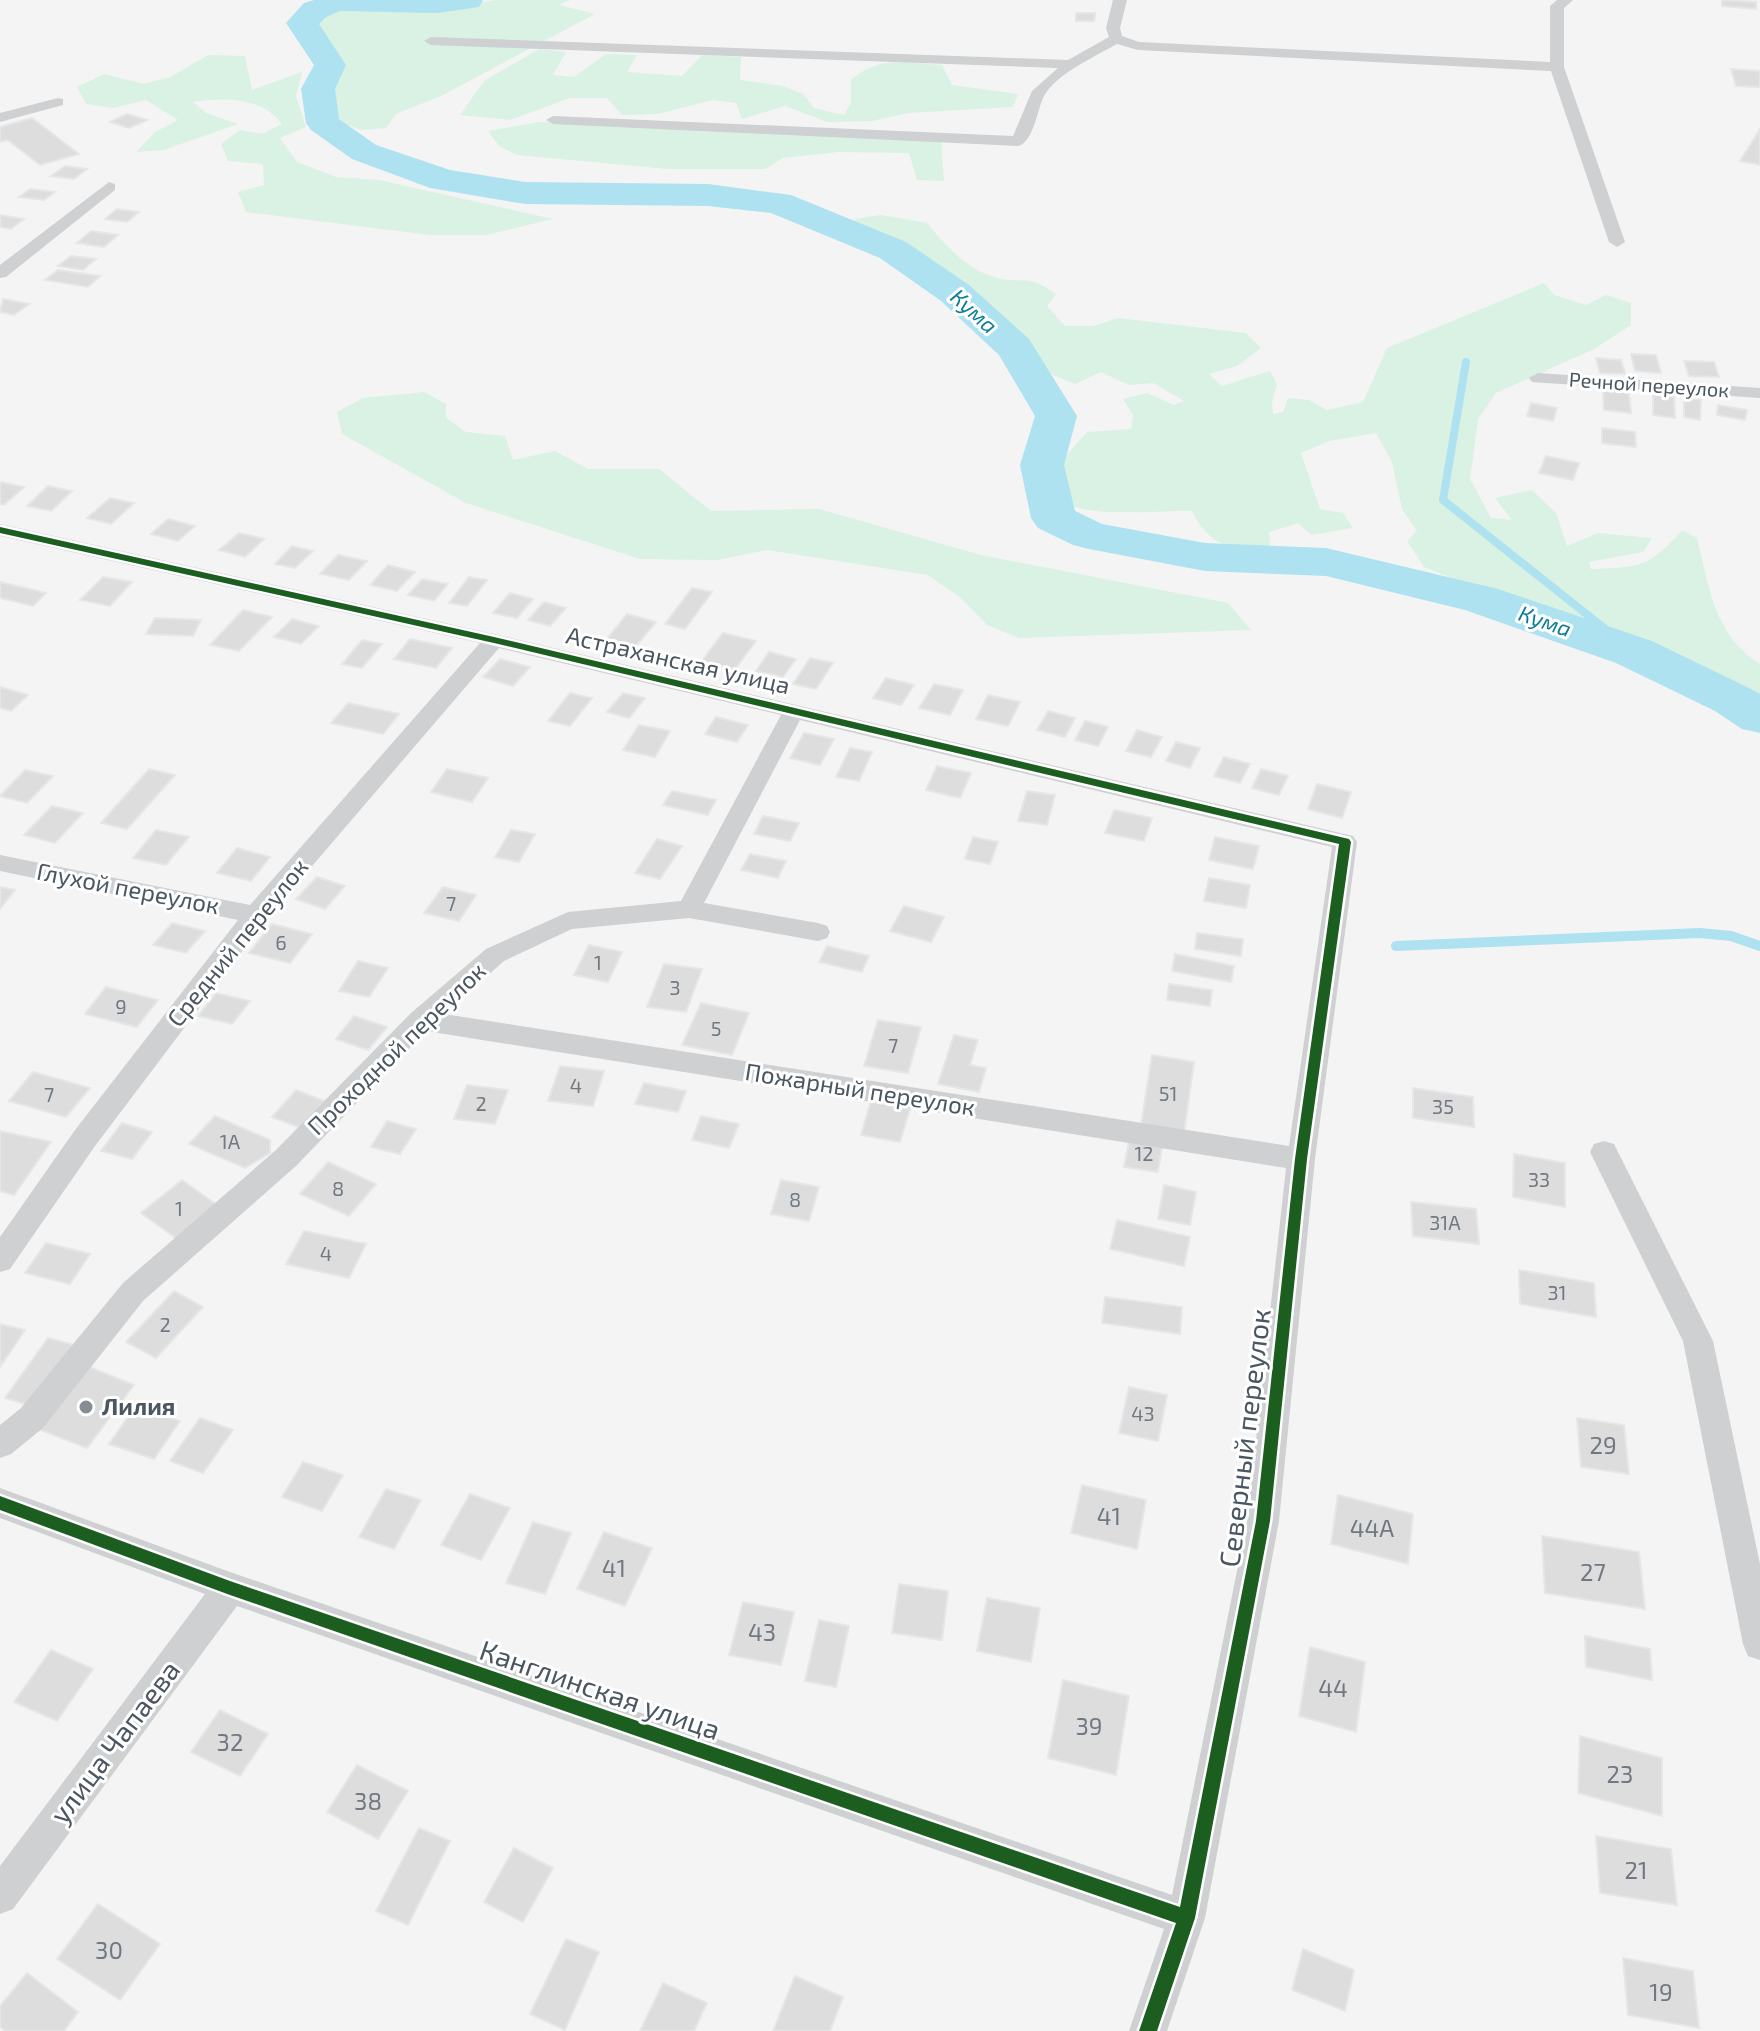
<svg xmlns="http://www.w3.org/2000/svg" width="1760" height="2031" viewBox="0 0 1760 2031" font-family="'Exo 2',sans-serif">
<rect width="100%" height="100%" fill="#f4f4f4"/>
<!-- green -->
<path fill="#d9f2e3" d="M496,0H570L559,5L595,14L443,95L396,114L386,128L361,130L335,120L333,84L344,66L316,27L326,13L351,5L434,10Z
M539,49L566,52L553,75L574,77L606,54L637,55L627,72L682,76L702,55L741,57L740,80L783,86L803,94L814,108L844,115L851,103V80C878,55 908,63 942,65L952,85L1018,94L1013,107L908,113L872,121L827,122L785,106L742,119L736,103L712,100L658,114L622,115L607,98H570L510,120L460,115L484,81Z
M208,55L245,56L252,90L302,72L296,96L306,127L280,138L297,162L336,177L379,180L553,219L486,235H430L246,212L238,192L264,185L263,164L228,161L221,144L240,130L262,134L282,124C262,97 224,97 193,102L206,113L238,124L164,150L136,152L155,132L178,120L146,100L113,108L86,104L77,87L104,74L144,84L170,77Z
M540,122L941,141L944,181L917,180L909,153L838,152L783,158L765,169H667L517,155L499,146L488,131Z
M881,215L927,223C943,243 966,268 991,276C1019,286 1026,272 1056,294L1047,306L1065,326H1093L1118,318L1246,333L1261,348L1237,366L1209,374L1222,386L1270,371L1277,384L1272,402L1273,414L1283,412L1288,398L1309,400L1327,410L1363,402L1387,348L1544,283L1554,295L1586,305L1606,295L1631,303V325L1594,349L1496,393L1478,419L1470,479L1491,518L1512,520L1495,498L1532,490L1556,513L1567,546L1598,533L1652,538L1643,552L1589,562L1591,569C1640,567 1649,568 1682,530L1697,538C1709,586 1714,636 1760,664V705L1646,648L1539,605L1479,589L1424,567L1407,541L1417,531L1402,509L1392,462L1376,433L1329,441L1301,453L1320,509L1343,513L1353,528L1311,535L1298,523L1269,532L1270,548C1232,551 1209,546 1192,511C1157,510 1103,517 1072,506L1057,466L1087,432L1131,429L1133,415L1123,399L1147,393L1174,405L1184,401L1153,383L1129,385L1101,372L1075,384L1051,374L970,290L913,250L857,228L855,219Z
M424,392L446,404V418L466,432L505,436L513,460L555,451L588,469H659L711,511L819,509L981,555L1228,603L1251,630L1019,638L987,625L961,598L928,575L767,550L717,560L640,559L466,503L342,434L337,412L363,398Z"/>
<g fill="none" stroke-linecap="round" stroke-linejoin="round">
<!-- stream-far1 -->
<path stroke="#aee2f0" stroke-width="8" d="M1466,362L1443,500L1634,652"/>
<!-- stream -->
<path stroke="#aee2f0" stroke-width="10" d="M1396,946L1700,933L1731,936L1760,946"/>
<!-- river -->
<path fill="#aee2f0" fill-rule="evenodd" d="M314,0H483L479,7L437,13L340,11L326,17L319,24L346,65L335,89L339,119L376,145L450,170L525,182L708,184L791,195L906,242L969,285L1029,339L1077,416L1064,465L1075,511L1102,524L1205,543L1326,548L1498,589L1652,641L1751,689L1760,694V733L1742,729L1715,711L1616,663L1465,610L1326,576L1205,571L1089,549L1073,545L1038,528L1031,518L1020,465L1035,416L999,355L941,301L880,258L771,213L708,206L525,204L430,188L352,159L311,130L306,123L301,89L314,65L286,23L304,3Z"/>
</g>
<!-- building -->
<path fill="#ddddde" stroke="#e5e6e7" stroke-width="2" d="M1722,0L1756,2V9L1722,6Z
M1076,13H1095L1094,21H1076Z
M1731,69L1760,71V87L1736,86Z
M127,114L147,120L129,128L110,122Z
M32,118L79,154L40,165L8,140L0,142V127Z
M1760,129V165L1740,161Z
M65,166L87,169L74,179L51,176Z
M30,189L55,192L44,200L19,197Z
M117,209L139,212L127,222L105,219Z
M0,215L24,219L11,229L0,227Z
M91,231L118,235L104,247L77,243Z
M71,256L96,259L83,270L58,266Z
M58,270L100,276L88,287L45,280Z
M3,299L29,304L14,315L0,312Z
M1631,354L1656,355L1661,373L1635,371Z
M1596,358L1621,360L1625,374L1600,373Z
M1684,361L1714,362L1719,377L1689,376Z
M1603,390L1629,393L1631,413L1604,410Z
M1653,393L1674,396L1675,418L1653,415Z
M1684,397L1701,400L1700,420L1684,417Z
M1531,403L1557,408L1553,421L1527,416Z
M1718,405L1747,410L1745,420L1717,415Z
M1602,428L1635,432L1636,447L1602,443Z
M1546,456L1579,463L1573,480L1539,473Z
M0,483L1,482L24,487L4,505L0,504Z
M48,486L72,491L51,511L27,506Z
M110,498L134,503L111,524L87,518Z
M168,519L195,526L178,541L151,534Z
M239,533L264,539L245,557L219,550Z
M292,546L313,551L295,568L275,564Z
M338,555L367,561L349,580L320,574Z
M388,565L415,572L397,591L370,585Z
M103,577L132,582L110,606L80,600Z
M469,577L487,580L467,606L449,603Z
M422,579L448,584L434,601L408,595Z
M0,582L46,593L33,606L0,598Z
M692,588L712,592L685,629L665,624Z
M510,593L533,599L517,618L493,613Z
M544,602L566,608L550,626L528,620Z
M243,610L272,617L239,651L210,645Z
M627,614L656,622L636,646L607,639Z
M155,618L201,620L193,636L146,634Z
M292,619L319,626L301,644L274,637Z
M723,633L756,641L735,669L702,661Z
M410,639L452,648L436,668L394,659Z
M362,640L382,644L362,668L342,664Z
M769,652L796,659L783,677L756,671Z
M810,658L833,663L816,689L793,684Z
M500,659L530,667L513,686L483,677Z
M886,678L914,685L901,705L873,698Z
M934,684L963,690L950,715L919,708Z
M0,687L28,695L11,711L0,708Z
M570,693L592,698L570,726L548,721Z
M623,693L645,698L629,718L607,712Z
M988,695L1020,702L1008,726L976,719Z
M348,703L399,714L383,734L331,723Z
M1048,711L1075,718L1065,737L1037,730Z
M716,717L748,725L737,742L705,734Z
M1085,721L1108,727L1098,746L1075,740Z
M639,725L670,731L655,757L623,750Z
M1137,730L1162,737L1151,757L1126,751Z
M804,733L834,739L820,765L790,758Z
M1176,742L1200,748L1190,768L1166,761Z
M850,748L872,752L859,781L836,777Z
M1224,757L1250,764L1240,783L1214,776Z
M937,766L971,773L960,798L926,790Z
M149,769L175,775L127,829L101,823Z
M447,769L488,778L472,802L431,792Z
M1261,769L1288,776L1279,795L1252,788Z
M25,770L53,776L27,803L0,796Z
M1317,784L1351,792L1342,818L1308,809Z
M672,791L716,800L708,815L663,805Z
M1027,791L1055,795L1047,825L1018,821Z
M52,806L83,813L55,843L24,835Z
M1114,810L1152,818L1144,841L1105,833Z
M763,816L799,823L790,841L754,834Z
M156,830L189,837L166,865L133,858Z
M511,830L535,834L519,862L495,857Z
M973,837L998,842L990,864L965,859Z
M1215,837L1259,846L1253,869L1209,860Z
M657,839L682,846L660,879L635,873Z
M237,848L270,857L251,881L217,873Z
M750,854L786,861L778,878L741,870Z
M317,877L345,886L325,909L296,899Z
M1209,878L1250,885L1246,908L1204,901Z
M0,887L15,890L0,909Z
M443,887L476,895L459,921L424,913Z
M904,906L944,917L931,942L890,931Z
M172,923L205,931L186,953L153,945Z
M272,924L312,934L290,963L249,953Z
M1197,933L1243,939L1241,956L1195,949Z
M589,945L622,952L608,982L574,975Z
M827,946L869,956L862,972L819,962Z
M1175,954L1234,966L1231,982L1172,971Z
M358,961L388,968L369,997L339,991Z
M664,964L702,969L686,1012L647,1007Z
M1169,984L1212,990L1210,1006L1167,1000Z
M106,987L158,1000L137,1027L85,1014Z
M216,993L250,1001L232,1024L198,1016Z
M701,1003L749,1013L732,1055L682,1045Z
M354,1016L387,1027L368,1050L336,1039Z
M878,1020L921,1027L908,1073L864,1066Z
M954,1035L978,1040L970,1065L986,1068L979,1092L938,1084Z
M1152,1055L1194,1062L1184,1133L1141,1125Z
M560,1066L604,1071L593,1106L548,1101Z
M33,1072L90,1088L66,1117L9,1101Z
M644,1083L686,1091L678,1112L635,1104Z
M467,1085L508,1090L495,1124L454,1119Z
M1413,1088L1473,1097L1474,1127L1413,1118Z
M296,1090L324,1101L301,1128L272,1117Z
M871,1101L910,1109L900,1142L861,1135Z
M215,1116L270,1140V1153L245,1168L189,1144Z
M701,1116L739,1124L729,1148L692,1140Z
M387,1121L416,1129L400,1154L371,1147Z
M122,1123L152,1132L132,1159L101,1151Z
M0,1131L51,1142L14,1195L0,1191Z
M1130,1136L1163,1141L1158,1172L1124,1167Z
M1514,1154L1565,1163V1207L1513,1197Z
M328,1162L376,1184L349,1216L300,1194Z
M182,1180L217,1205L177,1239L141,1213Z
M781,1180L819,1187L809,1221L771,1214Z
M1164,1185L1196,1192L1190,1225L1158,1219Z
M1411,1202L1476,1209L1479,1244L1413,1236Z
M1117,1220L1190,1237L1184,1266L1110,1249Z
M304,1231L366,1244L349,1278L286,1264Z
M46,1243L90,1254L70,1284L25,1273Z
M1519,1270L1594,1283L1596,1317L1520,1304Z
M174,1291L203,1307L156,1358L126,1342Z
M1105,1297L1182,1307L1180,1334L1102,1323Z
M0,1324L25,1330L0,1367Z
M48,1338L75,1345L32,1406L5,1398Z
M87,1366L134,1385L87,1448L38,1429Z
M1129,1387L1167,1395L1158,1441L1119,1433Z
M135,1407L180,1421L154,1459L109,1444Z
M200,1418L233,1430L203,1473L170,1461Z
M1577,1418L1624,1425L1629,1474L1581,1467Z
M303,1462L343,1475L322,1511L282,1497Z
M1082,1485L1146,1500L1137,1549L1071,1533Z
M386,1489L421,1500L394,1549L359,1537Z
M470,1494L510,1508L481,1560L441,1545Z
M1338,1495L1413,1514L1408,1564L1331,1544Z
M533,1522L571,1533L545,1594L506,1583Z
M604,1532L652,1548L625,1606L577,1589Z
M1542,1536L1639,1552L1645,1609L1545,1593Z
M899,1584L948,1591L942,1640L892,1633Z
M987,1598L1040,1608L1031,1662L977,1651Z
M743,1602L794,1612L781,1665L729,1655Z
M819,1620L849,1626L836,1687L805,1681Z
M1585,1636L1650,1649L1652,1680L1586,1667Z
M1310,1647L1365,1662L1356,1732L1299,1716Z
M51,1650L93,1669L57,1721L14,1702Z
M1063,1680L1129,1696L1116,1775L1048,1758Z
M220,1710L268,1734L240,1776L191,1752Z
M1580,1736L1662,1758V1816L1578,1793Z
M357,1765L408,1791L378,1839L327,1812Z
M419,1828L450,1841L408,1925L376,1911Z
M1596,1836L1671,1849L1677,1905L1600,1893Z
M514,1848L553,1868L523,1922L484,1902Z
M98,1904L160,1944L120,2000L57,1959Z
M566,1939L599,1952L565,2030L530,2014Z
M1303,1949L1354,1970L1345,2011L1292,1990Z
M1623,1958L1693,1971L1699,2028L1628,2015Z
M27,1973L78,2012L64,2031H5L0,2027V2006Z
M795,1976L843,1997L830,2031H773Z
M663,1983L707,2003L694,2031H640Z"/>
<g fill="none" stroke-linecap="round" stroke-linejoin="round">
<!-- street -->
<path fill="#ced0d2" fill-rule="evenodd" d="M1113,0H1127L1120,28L1122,36L1139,42L1550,62V6L1557,0H1573L1564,8V67L1625,242L1617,247L1609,242L1551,71L1138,50L1117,44C1096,56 1056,74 1044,96C1037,110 1034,140 1019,146L553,124L546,120L553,116L1013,136L1032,91L1058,68L431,45L424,41L431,37L1068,60L1109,37L1106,28Z
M58,98L63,99V105L0,122V113Z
M109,182L115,184V190L6,277L0,278V265Z
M1538,373L1760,388V398L1532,382L1529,378Z
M0,524L494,634L1353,836L1357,842L1315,1159L1279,1521L1205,1918L1167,2031H1129L1164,1929L237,1606L13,1909L0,1914V1866L205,1594L0,1518V1488L230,1572L1172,1895L1247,1521L1286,1168L426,1031L296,1166L143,1301L43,1428L11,1454L0,1458V1425L21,1408L123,1283L276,1150L411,1013L486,949L568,912L681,901L781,715L499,648L265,921L95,1146L10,1269L0,1272V1237L75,1130L238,920L0,871V855L250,905L480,643L0,536ZM800,720L1332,847L1289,1146L444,1014L504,961L572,929L689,918L818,941L827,938L830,932L827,926L818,923L704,903Z
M1604,1141L1614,1144L1713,1341L1760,1564V1660L1748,1656L1743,1644L1683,1341L1590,1152L1594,1144Z"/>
<!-- cycleway casing -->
<g stroke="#fff" stroke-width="5">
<path id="cycleway" d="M0,527L494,637L1349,839L1351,842L1307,1159L1270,1521L1195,1918L1157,2031H1139L1176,1923L230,1595L0,1510V1496L230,1581L1180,1907L1256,1521L1295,1159L1339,844L494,643L0,533Z"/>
</g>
<!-- cycleway -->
<use href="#cycleway" fill="#1b5e20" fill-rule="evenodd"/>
</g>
<!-- markers -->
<circle fill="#868d94" stroke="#fff" stroke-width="3" cx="86" cy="1407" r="8"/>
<g text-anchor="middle" stroke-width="6" stroke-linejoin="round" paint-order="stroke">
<!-- far-street labels -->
<g font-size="20" fill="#4a5661" stroke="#fff">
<text transform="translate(1649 385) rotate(4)" y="7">Речной переулок</text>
</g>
<!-- number labels -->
<g font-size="20" fill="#707881">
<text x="451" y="911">7</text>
<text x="281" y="950">6</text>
<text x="598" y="970">1</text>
<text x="675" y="995">3</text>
<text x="121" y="1014">9</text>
<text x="716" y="1036">5</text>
<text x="893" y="1053">7</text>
<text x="576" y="1093">4</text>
<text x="1168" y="1101">51</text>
<text x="49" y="1102">7</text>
<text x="481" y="1111">2</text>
<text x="1443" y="1114">35</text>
<text x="230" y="1149">1А</text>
<text x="1144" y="1161">12</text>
<text x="1539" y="1187">33</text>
<text x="338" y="1196">8</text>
<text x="795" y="1207">8</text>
<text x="179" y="1216">1</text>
<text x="1445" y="1230">31А</text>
<text x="326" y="1261">4</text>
<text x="1557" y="1300">31</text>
<text x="165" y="1332">2</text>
<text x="1143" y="1421">43</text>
</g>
<!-- far-water labels -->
<g font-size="22" font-style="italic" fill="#0c7c9b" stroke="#fff">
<text transform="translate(974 311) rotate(42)" y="8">Кума</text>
<text transform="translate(1545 621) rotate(19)" y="8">Кума</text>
</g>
<!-- street labels -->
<g font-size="24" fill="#4a5661" stroke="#fff">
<text transform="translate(678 661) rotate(13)" y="8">Астраханская улица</text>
<text transform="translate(128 889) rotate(11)" y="8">Глухой переулок</text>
<text transform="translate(238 943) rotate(-51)" y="8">Средний переулок</text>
<text transform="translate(397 1049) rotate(-44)" y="8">Проходной переулок</text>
<text transform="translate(860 1090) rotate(9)" y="8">Пожарный переулок</text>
</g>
<!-- poi labels -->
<g font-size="24" font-weight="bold" fill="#4a5661" stroke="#fff" text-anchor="start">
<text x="102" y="1415">Лилия</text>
</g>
<!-- near-number labels -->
<g font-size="24" fill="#707881">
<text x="1603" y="1454">29</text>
<text x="1109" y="1525">41</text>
<text x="1372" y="1537">44А</text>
<text x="614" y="1577">41</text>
<text x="1593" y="1581">27</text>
<text x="762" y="1641">43</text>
<text x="1333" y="1697">44</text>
<text x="1089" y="1735">39</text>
<text x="230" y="1751">32</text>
<text x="1620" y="1783">23</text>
<text x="368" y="1810">38</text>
<text x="1636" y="1879">21</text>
<text x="109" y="1959">30</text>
<text x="1661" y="2001">19</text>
</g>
<!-- near-street labels -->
<g font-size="28" fill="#4a5661" stroke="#fff">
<text transform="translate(1245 1438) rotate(-83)" y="10">Северный переулок</text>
<text transform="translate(600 1690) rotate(19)" y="10">Канглинская улица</text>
<text transform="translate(115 1742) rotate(-53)" y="10">улица Чапаева</text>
</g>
</g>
</svg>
